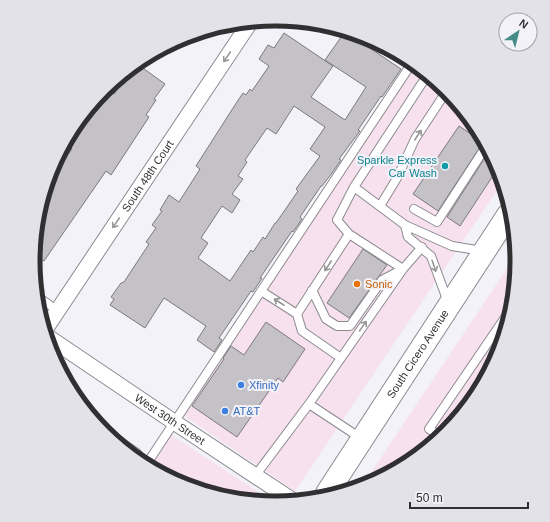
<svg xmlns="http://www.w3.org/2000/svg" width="550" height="522" viewBox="0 0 550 522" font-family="Helvetica,sans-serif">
<rect width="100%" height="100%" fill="#f2f2f8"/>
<!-- commercial -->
<path fill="#f8e1ee" d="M410,66L446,90L499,169L502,183L295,491L180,413Z
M516,255L517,261L498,354L446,432L367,485L362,486Z
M167,432L275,503L182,484L148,462Z"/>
<!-- building -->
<path fill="#c5c2c7" stroke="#7c797e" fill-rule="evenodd" d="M284,33L333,66L311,97L345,120L366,87L325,60L344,33L349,34L401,69L382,97L381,96L358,130L360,131L339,159L341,160L332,173L322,186H321L300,217L302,219L293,232L292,231L260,278H262L253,292L251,291L219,338L222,340L214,352L197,340L206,326L164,298L145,328L110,305L114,299L111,297L121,283L124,282L149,244L146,242L156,228L152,225L162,211L160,210L169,195L179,202L200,169L196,166L235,105L243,93L246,95L250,89L252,91L269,66L259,59L268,45L274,48ZM294,106L325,127L310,149L320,156L296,189L298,191L276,223H275L265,239L263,237L253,252L251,250L230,281L198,258L208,243L201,238L222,206L232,213L240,200L232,194L243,179L238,176L247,162L245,160L267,128L276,134Z
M140,66L165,84L154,99L156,100L146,115L149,117L111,175L106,171L44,261L42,260L35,272L33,261L49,182L72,149L67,145L104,90L106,88L114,94L127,74Z
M459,126L480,140L482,144L438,211L413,194Z
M488,153L498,168L460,226L447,217Z
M363,249L387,265L349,318L327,303Z
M266,322L305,349L283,382L278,378L237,437L192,406L224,359L223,358L231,346L244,355Z"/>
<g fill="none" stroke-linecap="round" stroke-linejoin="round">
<!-- lane casing -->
<g stroke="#8b8a90" stroke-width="10">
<path id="lane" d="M354,187L405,225L452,246L483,251
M380,206L397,178L415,139L442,98L450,96
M414,209L437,222L485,148
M405,225L408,237L431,256L448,302
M312,290L326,319L337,326H350L382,280L403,269L422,247
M261,291L297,314
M41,299L58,311
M341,358L302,331L297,314L349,234
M309,404L362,439
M101,428L137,453L136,454
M440,436L429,429L506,316
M430,443L437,433
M148,462L410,66
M255,476L309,404L403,269L349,234L337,220L354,187L426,77"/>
</g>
<!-- street casing -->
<g stroke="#8b8a90" stroke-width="17">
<g id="street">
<path id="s1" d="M46,328L249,24"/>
<path id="s2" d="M48,337L174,422L292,500"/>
</g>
</g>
<!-- primary casing -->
<g stroke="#8b8a90" stroke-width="24">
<g id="primary">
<path id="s3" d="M327,493L508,215"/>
</g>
</g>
<!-- lane -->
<use href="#lane" stroke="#fff" stroke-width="8"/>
<!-- street -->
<use href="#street" stroke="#fff" stroke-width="15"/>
<!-- primary -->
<use href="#primary" stroke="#fff" stroke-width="22"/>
</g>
<!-- one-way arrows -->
<defs><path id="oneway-shaft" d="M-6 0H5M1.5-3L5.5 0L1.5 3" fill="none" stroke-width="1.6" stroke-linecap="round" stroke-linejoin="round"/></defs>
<g stroke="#989798">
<use href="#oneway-shaft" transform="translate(227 57) rotate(124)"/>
<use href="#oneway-shaft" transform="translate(418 135) rotate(-57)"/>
<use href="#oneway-shaft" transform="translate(116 223) rotate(124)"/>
<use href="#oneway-shaft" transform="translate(328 266) rotate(123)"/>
<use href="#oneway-shaft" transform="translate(434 266) rotate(71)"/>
<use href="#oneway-shaft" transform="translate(279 302) rotate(-147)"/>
<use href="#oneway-shaft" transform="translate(363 326) rotate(-55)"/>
</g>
<!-- markers -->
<circle fill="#0f9aa8" stroke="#f2f2f8" stroke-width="1.5" cx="445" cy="166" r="4"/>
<circle fill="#e8710a" stroke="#f2f2f8" stroke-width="1.5" cx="357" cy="284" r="4"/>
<g fill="#3f7fe0" stroke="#f2f2f8" stroke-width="1.5">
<circle cx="241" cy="385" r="4"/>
<circle cx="225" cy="411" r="4"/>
</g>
<g text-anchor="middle" stroke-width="4" stroke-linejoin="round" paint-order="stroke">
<!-- culture labels -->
<g font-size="11" fill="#0d838f" stroke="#f2f2f8" text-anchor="end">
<text x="437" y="164">Sparkle Express<tspan x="437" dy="13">Car Wash</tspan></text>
</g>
<!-- street labels -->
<g font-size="11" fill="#302f32" stroke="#f2f2f8">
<text dy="4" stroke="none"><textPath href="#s1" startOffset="183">South 48th Court</textPath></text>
<text dy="4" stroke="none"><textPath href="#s3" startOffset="166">South Cicero Avenue</textPath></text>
<text dy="4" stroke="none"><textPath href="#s2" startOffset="147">West 30th Street</textPath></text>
</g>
<!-- food labels -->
<g font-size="11" fill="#c56008" stroke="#f2f2f8" text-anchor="start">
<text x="365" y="288">Sonic</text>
</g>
<!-- shop labels -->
<g font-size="11" fill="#366cbe" stroke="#f2f2f8" text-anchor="start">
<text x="249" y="389">Xfinity</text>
<text x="233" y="415">AT&amp;T</text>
</g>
</g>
<!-- crop -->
<path d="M0 0H550V522H0ZM40 261a235 235 0 1 1 470 0a235 235 0 1 1-470 0Z" fill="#e2e2e8" fill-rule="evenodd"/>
<path fill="none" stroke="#302f32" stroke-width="5" d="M40 261a235 235 0 1 1 470 0a235 235 0 1 1-470 0Z"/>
<!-- north arrow -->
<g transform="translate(518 32) rotate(35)"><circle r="19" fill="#f2f2f8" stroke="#a4a4a9"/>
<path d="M0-3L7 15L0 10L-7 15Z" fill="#458c87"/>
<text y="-6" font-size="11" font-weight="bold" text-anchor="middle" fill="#302f32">N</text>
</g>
<!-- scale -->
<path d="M410 502v6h118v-6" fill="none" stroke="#302f32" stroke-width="2"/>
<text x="416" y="502" font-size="12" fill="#302f32" stroke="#f2f2f8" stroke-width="3" paint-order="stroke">50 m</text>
</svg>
